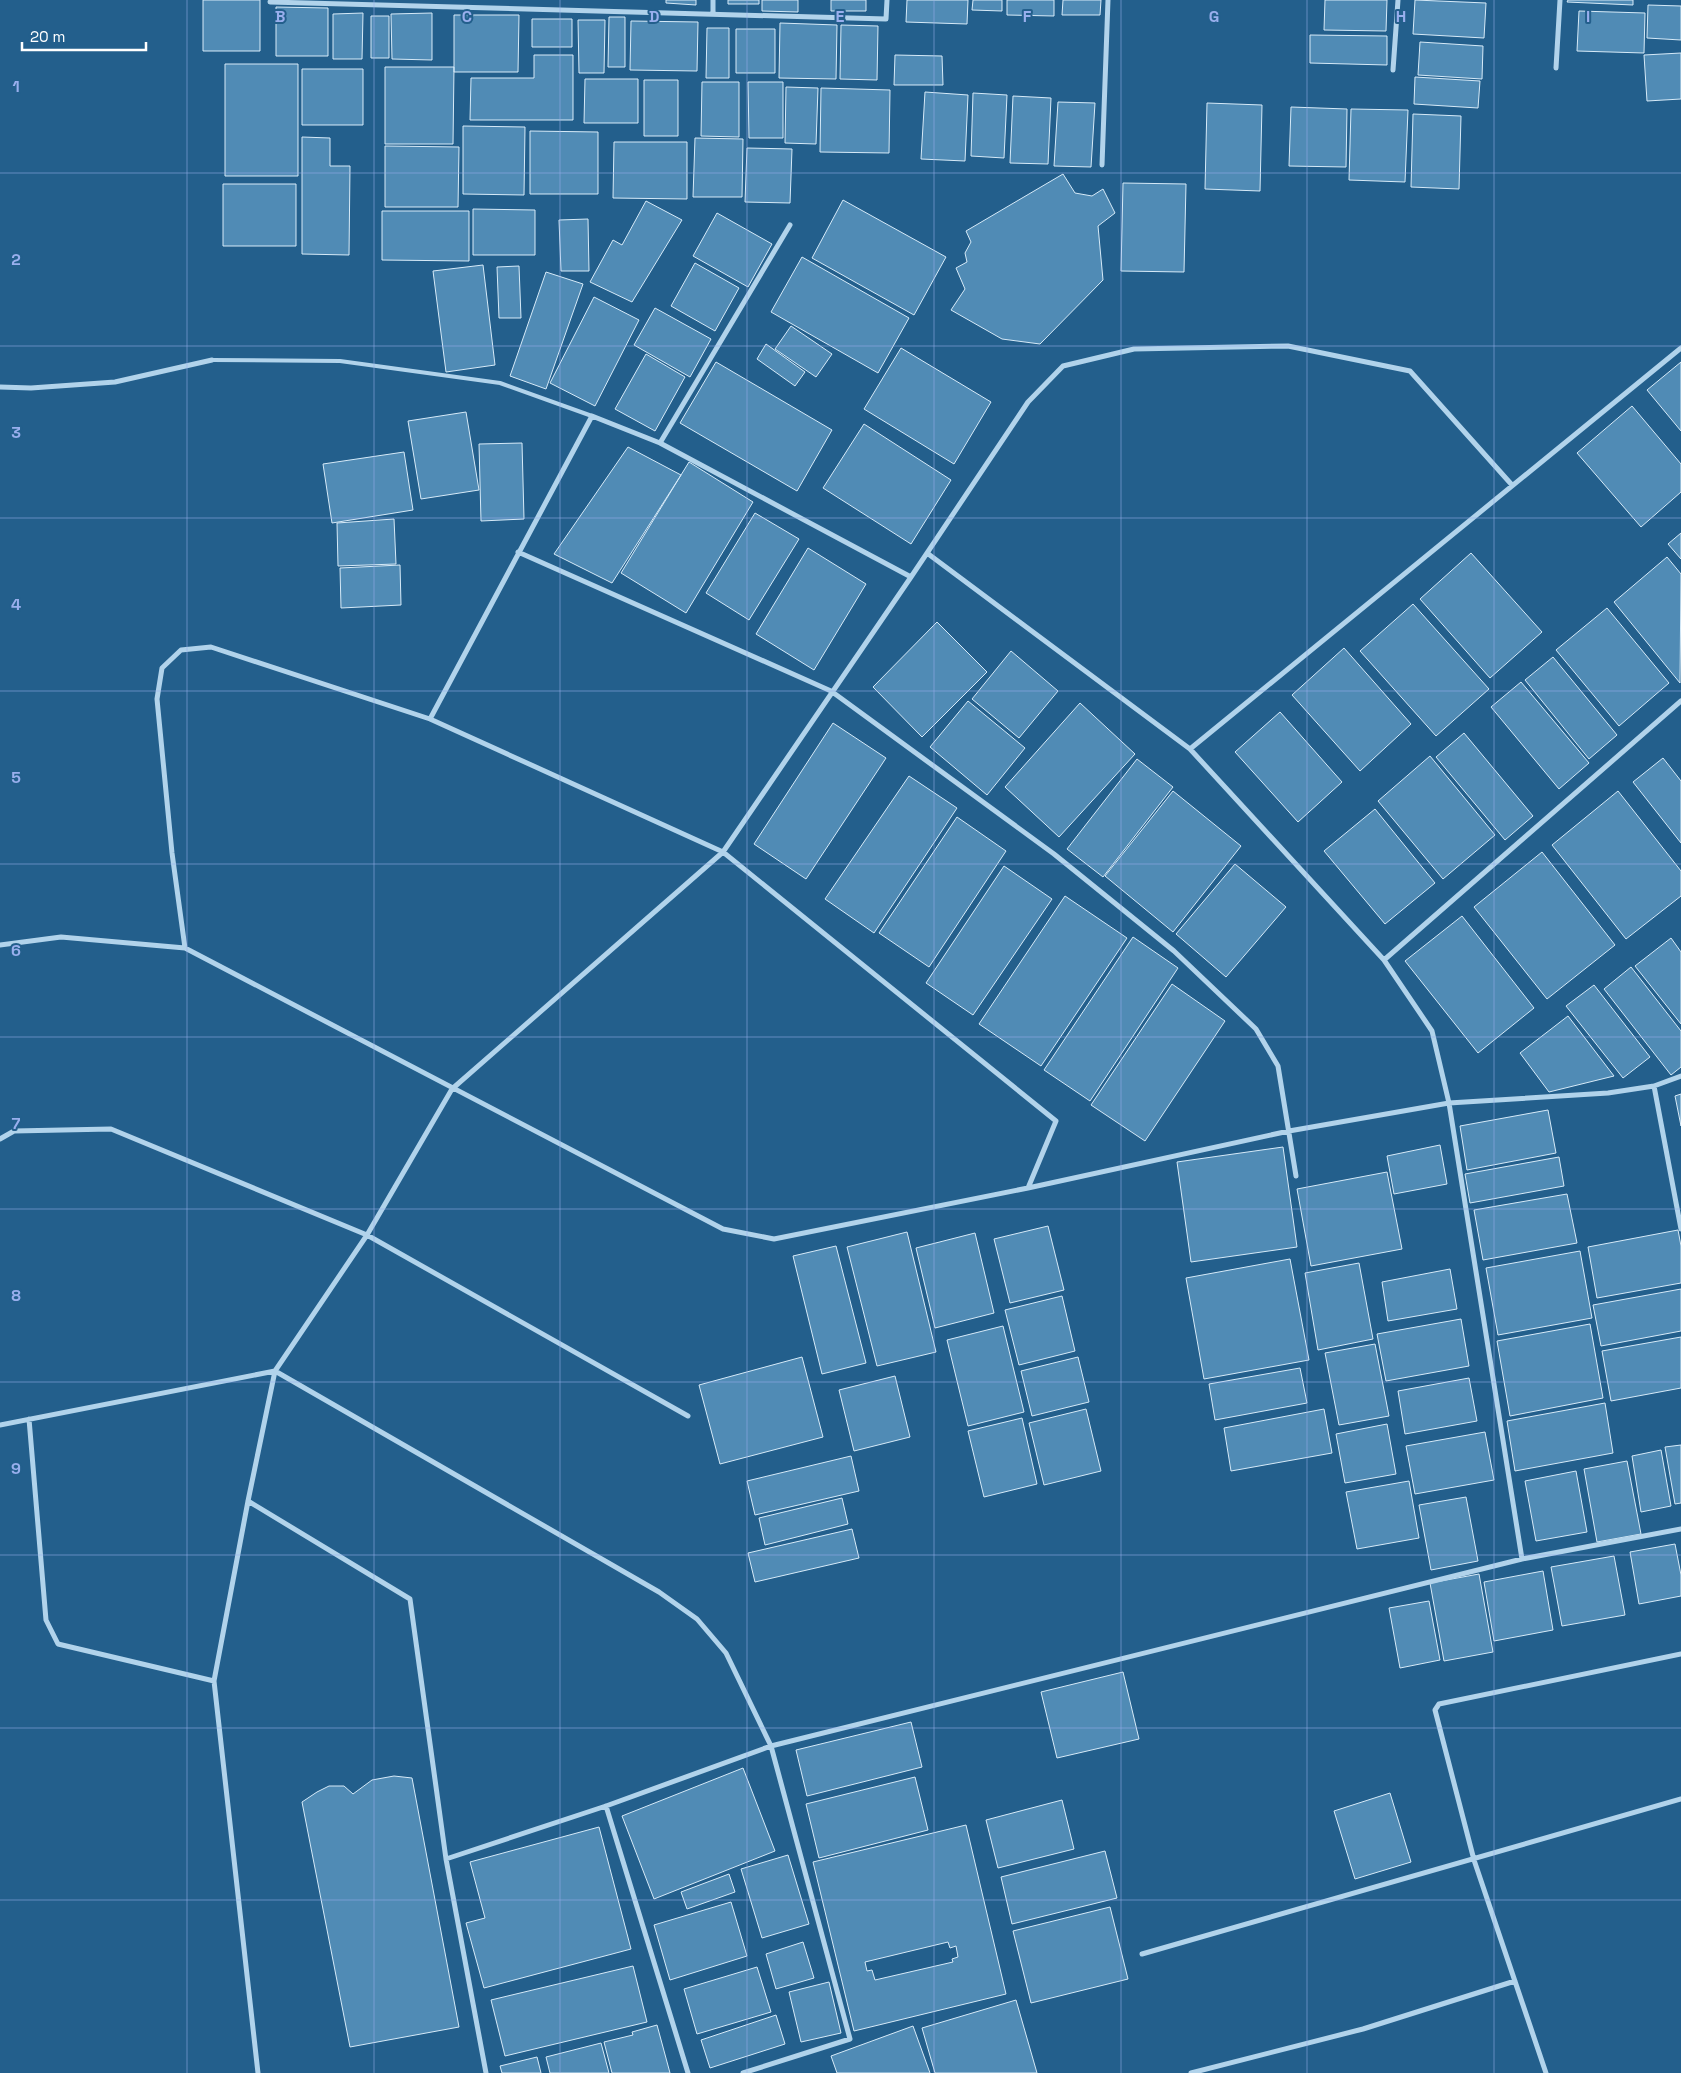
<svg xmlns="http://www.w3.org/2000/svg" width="1681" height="2073" viewBox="0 0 1681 2073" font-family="'Space Grotesk',sans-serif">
<rect width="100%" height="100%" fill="#235f8c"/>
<!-- building -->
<path fill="#508bb5" stroke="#d6eaf8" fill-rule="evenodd" d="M203,0H260V51H203Z
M666,0H696V5L666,3Z
M728,0H759V4H728Z
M762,0H798V12L762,11Z
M831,0H866V11H831Z
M907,0H968L967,24L906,22Z
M973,0H1002V11L972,10Z
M1007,0H1054V16L1007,15Z
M1063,0H1101L1100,15H1062Z
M1325,0H1387L1386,31L1324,30Z
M1415,0L1486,3L1484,38L1413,34Z
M1568,0H1633V5L1567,2Z
M1648,5L1681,6V40L1647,38Z
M276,7L328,8V56H276Z
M1579,11L1645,13L1644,53L1577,51Z
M363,13L362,59H333V14Z
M432,13V60L392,59L391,14Z
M454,15H519L518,72H454Z
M371,16H389V58H371Z
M609,17H625V67H608Z
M532,19H572V47H532Z
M578,20H605L604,73H579Z
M631,21L698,22L697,71L630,70Z
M780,23L837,25L836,79L779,78Z
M841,25L878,26L877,80L840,79Z
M707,28H729V78H706Z
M736,29H775V73H736Z
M1310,35L1387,36V65L1310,63Z
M1420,42L1483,46L1482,79L1418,75Z
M1681,53V99L1647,101L1644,55Z
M534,55H573V120H470L471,78H534Z
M895,55L942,56L943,85H894Z
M225,64H298V176H225Z
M385,67H454L453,144H385Z
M302,69H363V125H302Z
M1415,77L1480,81L1478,108L1414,104Z
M585,79H638V123H584Z
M644,80H678V136H644Z
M702,82H739V137L701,136Z
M748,82H783V138H749Z
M786,87L818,88L816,144L785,143Z
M821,88L890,90L889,153L820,152Z
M925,92L968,95L965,161L921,159Z
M973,93L1007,95L1004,158L971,156Z
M1013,96L1051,98L1048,164L1010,163Z
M1058,102L1095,103L1091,167L1054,166Z
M1207,103L1262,105L1260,191L1205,189Z
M1291,107L1347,109L1346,167L1289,166Z
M1351,109L1408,110L1405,182L1349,180Z
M1413,114L1461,116L1459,189L1411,187Z
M463,126L525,127L524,195L463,194Z
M530,131L598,132V194H530Z
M302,137L330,138V166H350L349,255L302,254Z
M695,138L743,139L742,197H693Z
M614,142H687V199L613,198Z
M385,146L459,147L458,207H385Z
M747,148L792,149L790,203L745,202Z
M1063,174L1075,193L1092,196L1103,189L1115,213L1098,226L1103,280L1040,344L1002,339L951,310L965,289L956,268L967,262L965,253L971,242L966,231Z
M1123,183L1186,184L1184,272L1121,271Z
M223,184H296V246H223Z
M843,200L946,257L914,315L812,258Z
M646,201L682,220L632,302L590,282L613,240L622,245Z
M473,209L535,210V255H473Z
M382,211H469V261L382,260Z
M717,213L772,244L748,287L693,256Z
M588,219L589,271H561L559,220Z
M802,257L909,318L878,373L771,312Z
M695,263L739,288L715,331L671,306Z
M483,265L495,365L446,372L433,271Z
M519,266L521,318H499L497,267Z
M546,272L583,284L546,389L510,376Z
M594,297L639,320L595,406L550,383Z
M655,308L711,339L690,377L634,345Z
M791,326L832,354L816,377L775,349Z
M766,344L805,372L795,386L757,359Z
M901,348L991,402L954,464L864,409Z
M646,354L685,377L655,431L615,409Z
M716,362L832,430L797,491L680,423Z
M1681,362V431L1647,390Z
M1632,406L1681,464V492L1641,527L1577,453Z
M466,412L479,490L421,499L408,421Z
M864,424L951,480L911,544L823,488Z
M522,443L524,519L481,521L479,444Z
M628,447L681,475L612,583L554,554Z
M404,452L413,510L332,523L323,464Z
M689,462L753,502L686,613L621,573Z
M755,513L799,539L749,620L706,593Z
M394,519L396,564L338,566L337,523Z
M1681,533V559L1668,544Z
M808,548L866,584L814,670L756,634Z
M1471,553L1542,632L1490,678L1420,599Z
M1667,557L1681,574L1680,683L1614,602Z
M400,565L401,605L341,608L340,568Z
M1413,604L1489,689L1436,736L1360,651Z
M1607,608L1669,683L1619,726L1556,650Z
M937,622L987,672L922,737L873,687Z
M1344,648L1411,724L1360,771L1292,695Z
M1011,651L1058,691L1019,738L972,699Z
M1553,657L1617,735L1589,759L1525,680Z
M1521,682L1589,763L1559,789L1491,707Z
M968,701L1025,748L987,795L930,747Z
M1080,703L1135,754L1059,837L1005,787Z
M1280,712L1342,782L1298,822L1235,752Z
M833,723L886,758L806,879L754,844Z
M1464,733L1533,816L1505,840L1436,757Z
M1430,756L1495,835L1443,879L1378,801Z
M1663,758L1681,781V843L1633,782Z
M1137,759L1173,787L1103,877L1067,849Z
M909,776L957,808L874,933L825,899Z
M1173,791L1241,846L1173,932L1105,876Z
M1618,791L1681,871V896L1626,939L1552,845Z
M1375,809L1435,883L1385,924L1324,851Z
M957,817L1006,851L929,967L879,933Z
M1542,852L1615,945L1547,999L1474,907Z
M1235,864L1286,907L1226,977L1176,934Z
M1004,866L1052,899L973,1015L926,983Z
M1065,896L1127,938L1041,1066L979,1024Z
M1462,916L1534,1008L1478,1053L1405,961Z
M1133,937L1178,968L1090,1101L1044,1070Z
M1671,938L1681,952V1024L1635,966Z
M1631,967L1681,1031V1067L1671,1075L1604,989Z
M1172,984L1225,1021L1145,1141L1091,1105Z
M1594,985L1650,1057L1623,1078L1566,1006Z
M1568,1016L1614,1076L1549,1092L1520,1053Z
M1681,1094V1126L1675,1096Z
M1548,1110L1556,1153L1467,1170L1460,1126Z
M1440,1145L1447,1184L1394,1194L1387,1156Z
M1283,1147L1297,1247L1191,1262L1177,1162Z
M1559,1157L1564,1186L1470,1203L1465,1174Z
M1387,1172L1402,1249L1311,1266L1297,1189Z
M1567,1194L1577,1243L1483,1260L1474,1210Z
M1048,1226L1064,1290L1010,1303L994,1239Z
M1678,1230L1681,1246V1283L1597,1298L1588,1247Z
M907,1232L936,1352L877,1366L847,1247Z
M975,1233L994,1313L935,1328L916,1248Z
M836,1246L866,1363L822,1374L793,1256Z
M1580,1251L1592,1318L1498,1335L1486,1268Z
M1290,1259L1309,1360L1204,1379L1186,1278Z
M1359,1263L1373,1339L1318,1350L1305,1273Z
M1450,1269L1457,1309L1388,1321L1382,1282Z
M1681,1289V1331L1601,1346L1593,1305Z
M1062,1296L1075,1351L1019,1365L1005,1310Z
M1461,1319L1469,1366L1386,1381L1377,1334Z
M1590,1324L1603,1398L1510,1416L1497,1341Z
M1003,1326L1024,1412L968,1426L947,1340Z
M1681,1337V1388L1611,1401L1602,1351Z
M1375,1344L1389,1416L1339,1425L1325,1353Z
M802,1357L823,1437L720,1464L699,1385Z
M1078,1357L1089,1402L1032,1416L1021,1371Z
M1300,1368L1307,1403L1215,1420L1209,1384Z
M895,1376L910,1437L854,1451L839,1390Z
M1469,1378L1477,1421L1405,1434L1398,1391Z
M1605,1403L1613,1453L1515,1471L1507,1421Z
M1086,1409L1101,1471L1044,1485L1029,1423Z
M1324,1409L1332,1453L1231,1471L1224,1428Z
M1022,1418L1037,1484L984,1497L968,1431Z
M1387,1424L1396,1474L1345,1483L1336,1434Z
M1485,1432L1494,1480L1415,1494L1406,1446Z
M1681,1445V1503L1675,1504L1665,1447Z
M1661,1450L1671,1506L1641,1512L1632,1456Z
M851,1456L859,1491L755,1515L747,1481Z
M1627,1461L1641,1534L1597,1542L1584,1469Z
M1576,1471L1587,1532L1536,1541L1525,1481Z
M1409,1481L1419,1538L1357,1549L1346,1492Z
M1466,1497L1478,1561L1431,1570L1419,1505Z
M842,1498L848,1524L765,1545L759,1518Z
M852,1529L859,1558L755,1582L748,1553Z
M1675,1544L1681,1575V1596L1639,1604L1630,1552Z
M1614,1556L1625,1615L1562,1626L1551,1567Z
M1543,1571L1553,1630L1494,1641L1484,1582Z
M1479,1574L1493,1652L1444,1661L1430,1583Z
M1429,1601L1440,1660L1400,1668L1389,1608Z
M1123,1672L1139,1739L1057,1758L1041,1692Z
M911,1722L922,1767L807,1796L796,1750Z
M743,1768L775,1851L654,1899L622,1816Z
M394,1776L412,1778L459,2027L350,2047L302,1802L317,1792L329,1786H344L353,1794L372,1780Z
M915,1777L928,1830L819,1858L806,1804Z
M1390,1793L1411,1862L1355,1879L1334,1811Z
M1062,1800L1074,1849L998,1868L986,1820Z
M966,1825L1006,1994L854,2031L813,1862ZM948,1942L950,1948L956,1946L958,1957L952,1959L953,1962L875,1980L872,1970L867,1971L865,1962Z
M599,1827L631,1949L484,1988L466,1923L485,1918L470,1862Z
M1105,1851L1117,1898L1012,1924L1001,1877Z
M788,1855L809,1924L762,1938L741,1869Z
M729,1874L735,1892L687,1909L681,1892Z
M731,1902L747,1956L670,1980L654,1925Z
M1110,1907L1128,1979L1031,2003L1013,1931Z
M803,1942L814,1978L776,1989L766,1954Z
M633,1966L647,2022L505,2056L491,2000Z
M757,1967L771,2012L697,2034L684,1989Z
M829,1982L841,2033L801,2042L789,1992Z
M1016,2000L1037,2073H935L922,2028Z
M776,2015L785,2044L710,2068L701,2040Z
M657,2025L670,2073H612L604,2042L633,2035L632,2032Z
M913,2026L930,2073H837L831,2056Z
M601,2043L609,2073H550L546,2057Z
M537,2057L541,2073H502L500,2066Z"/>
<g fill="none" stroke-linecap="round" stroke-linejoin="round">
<!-- service -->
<path stroke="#b1d3eb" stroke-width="4" d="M212,360L340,361L500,383L592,416"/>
<!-- minor -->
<path stroke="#b1d3eb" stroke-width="5" d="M270,2L886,19L887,0
M713,14V0
M1556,68L1560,0
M1393,70L1398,0
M1102,165L1108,0
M0,387L31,388L115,382L212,360
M660,443L790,225
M518,552L831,691L1054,854L1174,951L1256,1029L1278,1066L1296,1176
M927,553L1190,749L1384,960L1432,1031L1449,1103L1522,1559
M430,719L592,416L660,443L911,577
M1190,749L1681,348
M0,945L61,937L185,948L723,1229L774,1239L1028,1188L1056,1121L723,852L430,719L211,647L181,650L162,668L157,699L172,853L185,948
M1384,960L1681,701
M1654,1086L1681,1229
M0,1139L14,1131L111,1129L367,1235L688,1416
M1028,1188L1289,1131L1449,1103L1608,1093L1654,1086L1681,1076
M29,1419L46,1620L58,1644L214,1681
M0,1425L275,1371L659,1592L697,1619L726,1653L771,1746L850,2039L743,2073
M248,1501L410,1599L446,1859L486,2073
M606,1806L688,2073
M446,1859L606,1806L771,1746L1522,1559L1681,1529
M1142,1954L1681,1799
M258,2073L214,1681L248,1501L275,1371L367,1235L452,1089L723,852L911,577L1028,402L1063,366L1134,349L1288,346L1410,371L1512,485
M1191,2073L1363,2029L1515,1981
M1546,2073L1474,1860L1435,1710L1439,1704L1681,1654"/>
</g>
<!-- grid -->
<path fill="none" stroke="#99afed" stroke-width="1" stroke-opacity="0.55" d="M187,0V2073M374,0V2073M560,0V2073M747,0V2073M934,0V2073M1121,0V2073M1307,0V2073M1494,0V2073M0,173H1681M0,346H1681M0,518H1681M0,691H1681M0,864H1681M0,1037H1681M0,1209H1681M0,1382H1681M0,1555H1681M0,1728H1681M0,1900H1681"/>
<g font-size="16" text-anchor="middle" font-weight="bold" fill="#99afed" stroke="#235f8c" stroke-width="4" stroke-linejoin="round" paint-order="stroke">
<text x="280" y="22">B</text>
<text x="467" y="22">C</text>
<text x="654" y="22">D</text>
<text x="840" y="22">E</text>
<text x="1027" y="22">F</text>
<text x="1214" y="22">G</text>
<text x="1401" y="22">H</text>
<text x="1588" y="22">I</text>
<text x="16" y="92">1</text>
<text x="16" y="265">2</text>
<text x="16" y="438">3</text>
<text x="16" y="610">4</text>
<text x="16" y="783">5</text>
<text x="16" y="956">6</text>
<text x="16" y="1129">7</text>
<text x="16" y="1301">8</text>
<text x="16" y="1474">9</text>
</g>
<!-- scale -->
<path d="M22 42v8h124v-8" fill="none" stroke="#ffffff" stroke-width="2.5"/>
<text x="30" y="42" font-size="15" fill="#ffffff" stroke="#235f8c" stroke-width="4" paint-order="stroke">20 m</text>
</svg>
